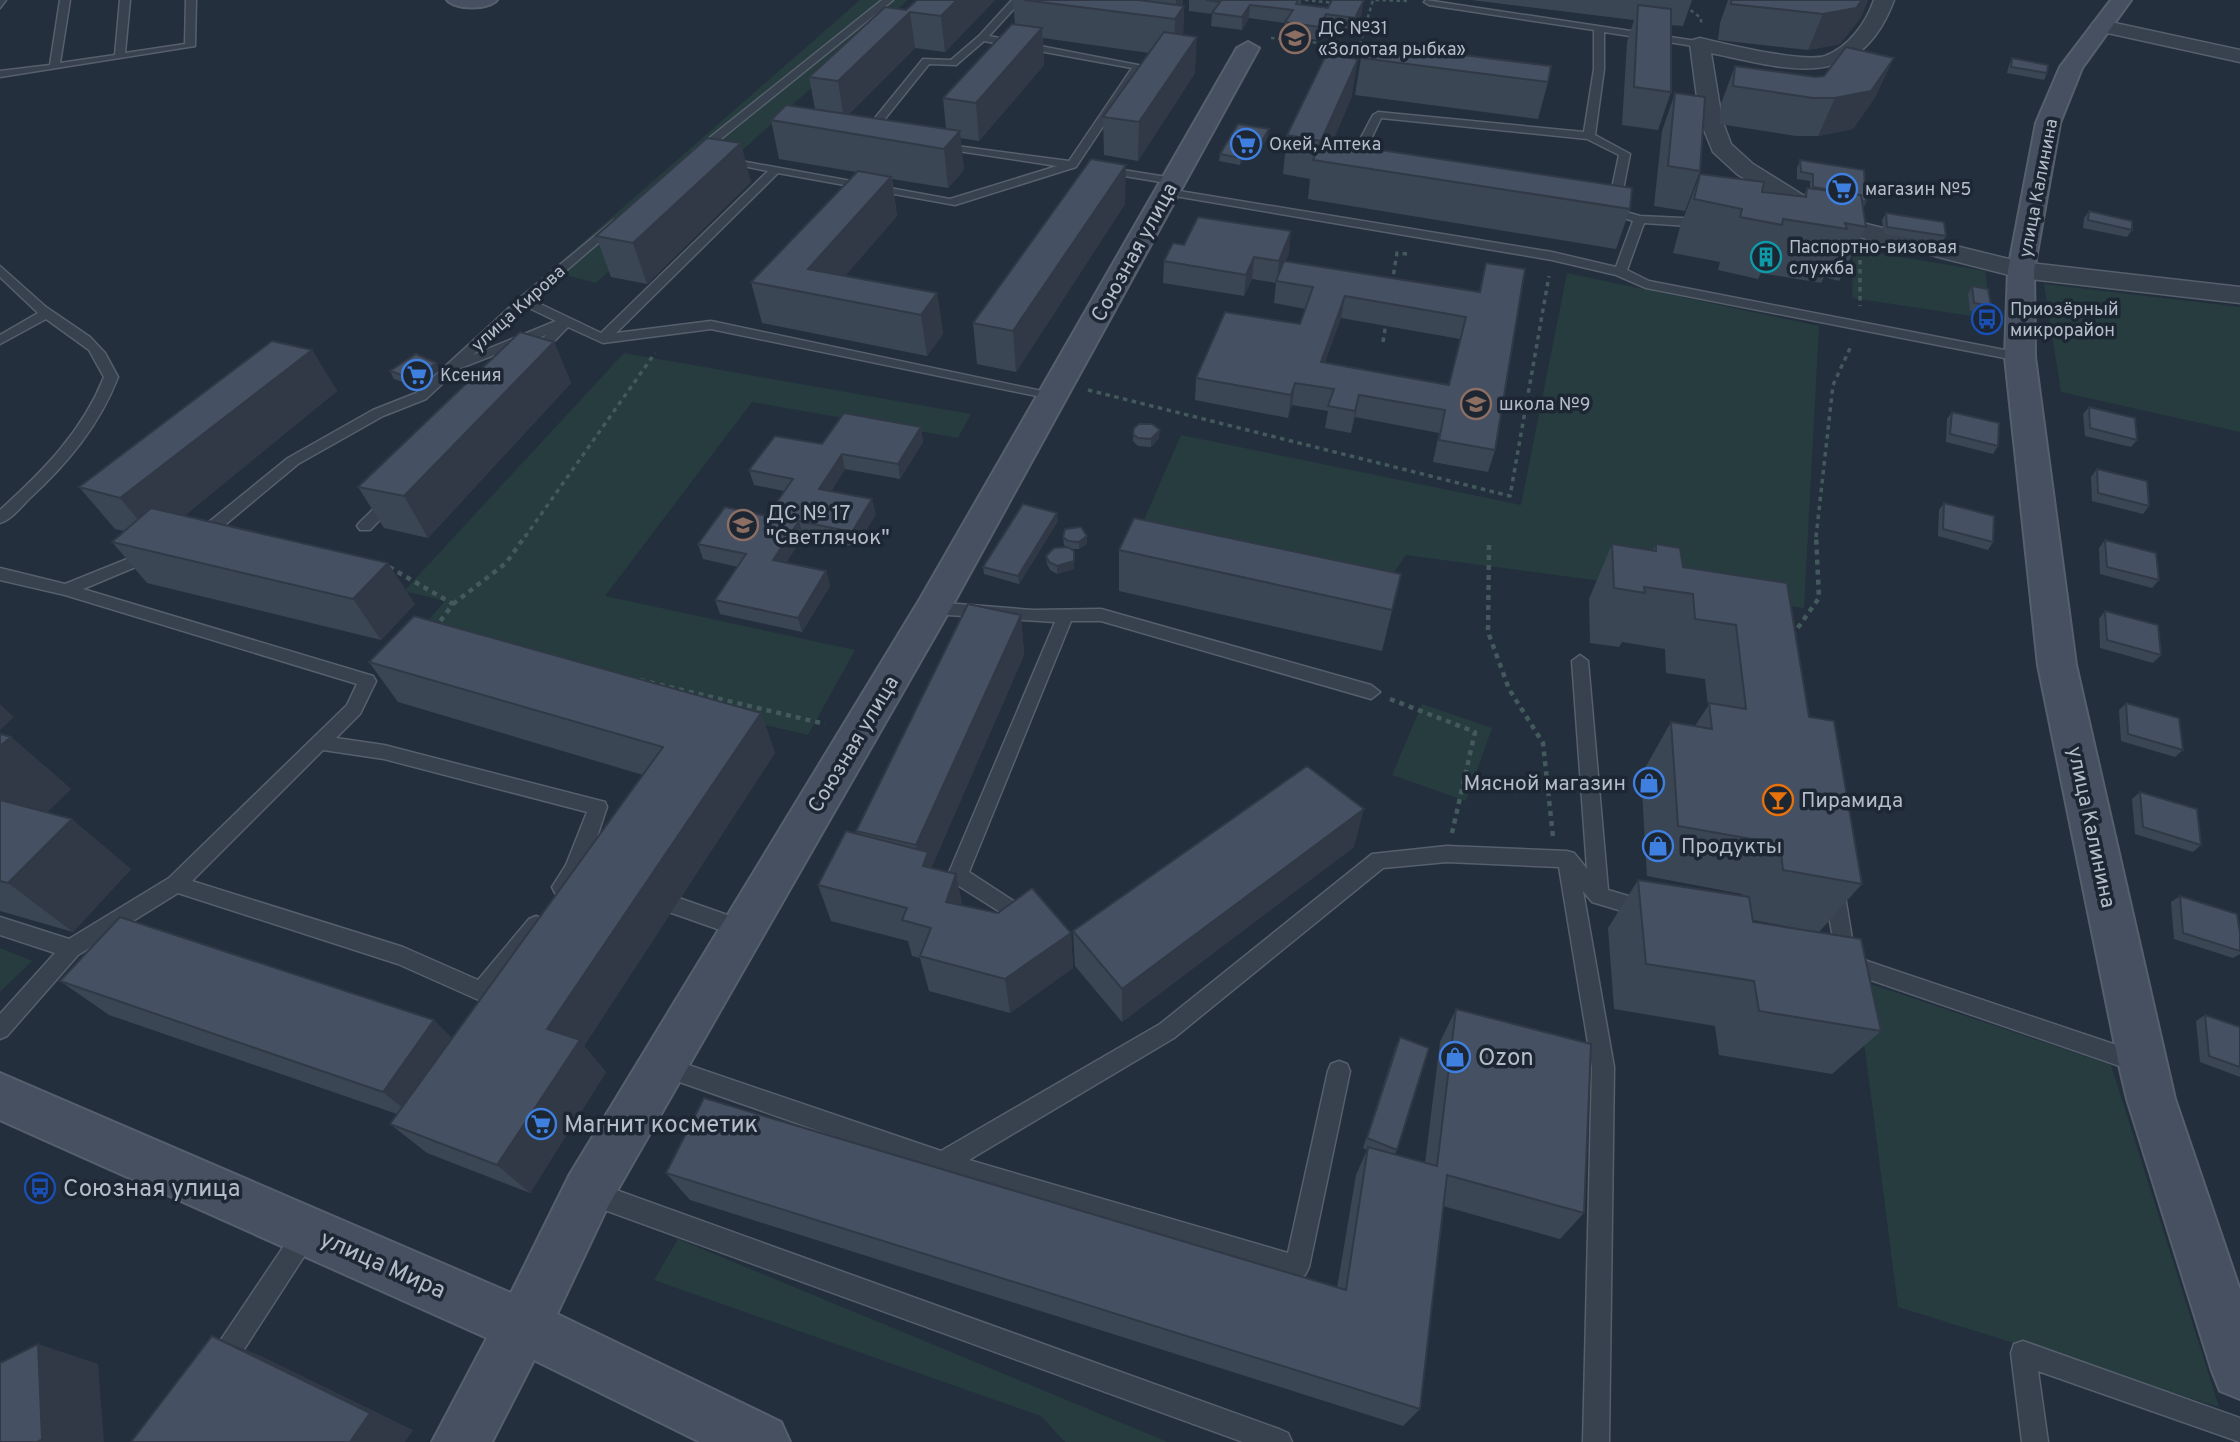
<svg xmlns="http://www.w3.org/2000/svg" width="2240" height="1442" viewBox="0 0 2240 1442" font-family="Overpass,sans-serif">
<rect width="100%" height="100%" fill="#242f3e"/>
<!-- green -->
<path fill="#263c3f" d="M860,0H908L596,283L550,271Z
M1853,249L1985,271L1992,319L1852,298Z
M1567,273L1819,326L1804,608L1406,555L1374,602L1133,545L1181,435L1521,505Z
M2044,284L2240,307V432L2061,392Z
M624,353L971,414L958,438L752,402L605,596L855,650L808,735L410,641L445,601L404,591Z
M1422,704L1492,728L1466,801L1392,775Z
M0,948L32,961L0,992Z
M1856,979L2111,1065L2219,1407L1898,1307Z
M678,1239L1168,1442H1065L1041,1416L654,1280Z"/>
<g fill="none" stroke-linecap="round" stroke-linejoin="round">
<!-- lane casing -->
<g stroke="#565f6c" stroke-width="3">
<path id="lane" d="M0,0H6L0,8Z
M60,0H70L60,63L115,55L120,0H130L125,53L185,44L186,0H196L195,46L0,77V71L50,65Z
M882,0H893L701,155H693V151Z
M1012,0H1022L989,36L1143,66L1076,167L955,205L778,173L616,333L711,321L1051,393L1058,397L1056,400L711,329L603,343L568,327L537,359L532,360L525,356L546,335L458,369L426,399L383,416L298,464L214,534L197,540L192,539L189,535L204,526L288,458L373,410L416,393L520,298L614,220L618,222V226L532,300L601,333L768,171L719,161V157L950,199L1057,166L938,148L933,145L934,143L1069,161L1132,68L984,41L956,65L929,64L871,136L862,134L923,59L951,60L979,36ZM525,306L556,321L473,355Z
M1426,0L1703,42V46L1700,47L1604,32V69L1595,135L1630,154L1619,210L1640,216L1703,219L1709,223L1703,227L1644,223L1627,270L1649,281L2020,353L2027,357L2020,361L1646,288L1616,275L1552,260L1163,194V190L1167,189L1552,252L1616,267L1633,221L1607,212L1619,155L1587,139L1381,118L1358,166L1348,168L1346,166L1373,115L1378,112L1584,132L1594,69V30L1429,5L1424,2Z
M1104,167L1173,178L1179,181L1173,184L1100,172V168Z
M0,266L46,307L90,337L105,353L118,377C99,426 67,464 29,499C21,507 11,520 0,523V510C43,471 82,432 104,377L89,350L46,319L0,344V335L38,313L0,277Z
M392,494L399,499L397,502L370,530H360L357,526L360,522L387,496Z
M152,549L157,550L160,554L157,558L83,589L373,676L376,681L360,714L336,738L384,745L605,802L607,807C600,826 580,902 555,893L552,887L566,865L587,812L384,759L323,750L192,881L403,947L478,980L529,919L536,916L543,919L546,925L543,931L488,999L481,1001L398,964L178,893L78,955L7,1036L0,1039V1014L55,953L0,935V917L69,939L169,878L347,705L357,684L65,595L0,580V568L65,584Z
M933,602L1033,610L1101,609L1371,685L1380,692L1371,699L1101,621H1071L969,872L1015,902L1018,908L1015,914L1008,917L951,881L948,875L1055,622L933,614L925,608Z
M1580,655L1588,661L1608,890L1652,903L1655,909L1652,915L1645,918L1592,902L1583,891L1614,1067L1609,1442H1583L1592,1067L1559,867L1447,862L1383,868L1174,1038L969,1160L1288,1253L1328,1071L1331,1064L1339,1061L1347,1064L1350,1071L1309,1267L1305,1275L1297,1279L942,1174L654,1073L651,1066L654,1059L662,1056L941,1151L1160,1024L1372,854L1447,846L1567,851L1574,853L1587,869L1572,661Z
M1834,882L1841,884L1844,890L1855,957L2140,1053L2148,1056L2151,1063L2148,1070L2140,1073L1839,969L1824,890L1827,884Z
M676,897L750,923L753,929L750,935L743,938L669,912L666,906L669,900Z
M591,1181L1279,1429L1288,1433L1292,1442H1243L591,1205L583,1201L579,1193L583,1185Z
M306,1221L314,1225L318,1233L314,1241L228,1374L219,1378L210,1374L206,1365L210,1356L298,1225Z
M2023,1341L2240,1418V1442L2038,1371L2048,1442H2022L2011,1353L2014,1344Z"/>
</g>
<!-- street casing -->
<g stroke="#565f6c" stroke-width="3">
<path id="street" d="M1874,0H1894C1859,94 1788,69 1711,53L1722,120L1731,144L1753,164L1838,217L2021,262L2240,287V303L2021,278L1820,227L1737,174L1713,152L1700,120L1690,44L1693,40L1700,38C1725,44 1803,63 1825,56C1849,47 1866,23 1874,0Z
M2101,20L2240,50V62L2094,30L2091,26L2094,22Z"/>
</g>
<!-- secondary casing -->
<g stroke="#565f6c" stroke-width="4">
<path id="secondary" d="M447,0H497C488,10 456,10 447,0Z
M2111,0H2131L2082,68L2060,123L2034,270L2035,357L2076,665L2175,1099L2240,1290V1399L2220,1391L2212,1371L2127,1099L2119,1065L2038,665L2005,357L2008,270L2036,123L2060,67Z
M1248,42L1259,48L951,608L606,1210L557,1314L781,1422L790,1442H700L534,1360L492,1442H432L487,1338L0,1120V1073L511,1293L570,1174L920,599L1237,48Z"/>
</g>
<!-- path-far2 -->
<path stroke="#44595c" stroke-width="2.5" stroke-dasharray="3.5 3.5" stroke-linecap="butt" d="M1305,0L1335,3
M1685,6L1701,18V24
M1271,38L1359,47L1373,0L1409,1"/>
<!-- path-far1 -->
<path stroke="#44595c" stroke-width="3.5" stroke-dasharray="4.5 4.5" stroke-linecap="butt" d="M1860,251V306
M1392,283L1397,253L1407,254
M1383,342L1386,323
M1088,390L1510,496L1549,276
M525,537L655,353
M1816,537L1833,385L1852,344"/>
<!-- path -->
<path stroke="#44595c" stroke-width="4.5" stroke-dasharray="5 5" stroke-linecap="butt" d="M1489,545L1488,632L1509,689L1543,743L1553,837
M389,567L453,604L436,627
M453,604L506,563L526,535
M1792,636L1819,598L1816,535
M640,680L825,724
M1390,699L1475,732L1452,833"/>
<!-- lane -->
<use href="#lane" fill="#38414e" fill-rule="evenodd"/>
<!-- street -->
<use href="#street" fill="#38414e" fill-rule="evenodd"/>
<!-- secondary -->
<use href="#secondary" fill="#465061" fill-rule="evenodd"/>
</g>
<!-- wall -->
<path fill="#3b4654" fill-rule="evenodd" d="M995,0L945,52L915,48L849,114L946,129L943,98L1015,25L1013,0H1183V3L1181,5L1184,6L1183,35L1195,73L1138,161L1104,155L1103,117L1149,53L1043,38L1044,65L979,141L960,138L964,170L948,188L892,179L897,216L845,276L937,293L943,334L927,356L762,323L751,282L856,172L779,159L771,120L815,109L809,77L906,10Z
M1189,0H1301V4L1362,13L1353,31L1324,27L1318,40L1284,36L1285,23L1249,18L1242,30L1211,26L1212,14L1189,11Z
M1471,0H1692L1683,26L1671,25V92L1658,130L1622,125L1627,42L1634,20Z
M1728,0H1868L1861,17L1840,44L1808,50L1718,40L1720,23Z
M1361,58L1548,82L1538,119L1355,95Z
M2012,58L2047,73L2044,80L2007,73L2009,65Z
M1735,66L1876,96L1853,129L1818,136H1796L1719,124L1721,104Z
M1675,93L1700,171L1685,211L1654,206L1662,131Z
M1352,96L1332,143L1630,209L1616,249L1308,199L1310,179L1283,174L1287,135Z
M1268,136L1257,155L1246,153L1240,165L1219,161L1220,154Z
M1800,160L1866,202L1863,208L1866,227L1839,281L1824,277L1821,283L1761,273L1758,279L1718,270L1720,262L1673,253L1680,227L1700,174L1762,192L1803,197L1807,188L1810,189V181L1797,179V168Z
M751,182L647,284L611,277L596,236Z
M1125,204L1016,372L977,364L973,323Z
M2089,211L2132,230L2127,237L2083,228L2084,218Z
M1886,213L1946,236L1942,243L1884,234L1882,220Z
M1184,245L1289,253L1285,261L1479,292L1486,263L1495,450L1488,472L1433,462L1439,433L1355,417L1351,433L1325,428L1328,411L1292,405L1288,418L1195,400L1196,378L1300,324L1306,309L1274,303L1276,283L1252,279L1244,296L1163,283L1164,261ZM1341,318L1460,339L1449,385L1325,362Z
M1972,286L1991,306L1986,314L1970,311L1968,294Z
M554,342L571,383L428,538L384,528L358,487Z
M312,350L337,391L184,516L415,604L381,640L147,583L112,542L124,531L115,529L79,487Z
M440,370L417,387L394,379L390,371Z
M2089,407L2137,440L2131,447L2085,436L2083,414Z
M1952,412L1998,446L1993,454L1946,442L1947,419Z
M921,427L923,442L900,479L845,469L831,491L876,514L856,547L803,536L786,563L826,571L830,586L802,632L720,614L715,600L738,567L703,559L698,544L767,516L784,491L754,485L749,470L822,444Z
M1134,428L1159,438L1151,447L1138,446L1133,441Z
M2097,469L2149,506L2143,514L2092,501L2091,477Z
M1944,503L1993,542L1988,550L1938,536L1939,510Z
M1058,521L1019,584L984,574L983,567Z
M1063,537L1087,544L1079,549H1070L1074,569L1057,574L1050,570L1047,564L1046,556L1067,547L1064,545Z
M2105,540L2159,580L2152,588L2100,574L2099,548Z
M1612,544L1652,551L1656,544L1683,567L1787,583L1809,717L1862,884L1819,932L1881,1031L1832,1074L1719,1055L1715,1026L1614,1009L1608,928L1638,880L1742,896V894L1647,876L1641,775L1671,722L1695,726L1708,706L1705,679L1666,673L1665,649L1622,642L1619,647L1590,643L1589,599ZM1753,920L1807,930L1753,922Z
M1119,550L1401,574L1382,651L1119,591Z
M2105,611L2161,655L2153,663L2100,648L2099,619Z
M1021,615L1024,655L931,868L956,874L962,905L1071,933L1073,968L1010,1013L929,991L920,958L912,956L908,941L831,921L818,885L857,834L856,831Z
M369,662L761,713L775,753L584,1046L606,1072L530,1193L427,1153L390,1124L397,1114L109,1015L60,981L452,1038L643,775L398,702Z
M2126,703L2183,750L2175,757L2121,741L2119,710Z
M0,734L11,737L71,789L47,812L131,869L73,932L0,911Z
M2140,792L2201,845L2193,852L2135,834L2132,799Z
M1354,847L1122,1022L1075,966L1073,931Z
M2180,896L2240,933V954L2233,958L2174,939L2171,902Z
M1456,1009L1584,1213L1560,1239L1443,1206L1420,1409L1403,1426L690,1200L666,1173L1337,1288L1356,1175L1367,1150L1363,1148L1395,1048L1400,1037L1397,1150L1395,1154L1425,1163L1440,1042Z
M2205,1015L2240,1027V1077L2200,1062L2196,1021Z"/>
<!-- shaded-wall -->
<path fill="#303945" d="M957,0H995L945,52L941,16Z
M1176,0H1183V3L1175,13Z
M1364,0L1362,13L1353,31L1355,18Z
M1862,0H1868L1861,17L1840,44L1808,50L1823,14Z
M1250,5L1249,18L1242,30V17Z
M1184,6L1183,42L1174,56L1175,19Z
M910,12L915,48L844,119L838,81Z
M1326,14L1324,27L1318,40L1319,27Z
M1042,28L1044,65L979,141L976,103Z
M1197,37L1195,73L1138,161L1139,122Z
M1894,58L1876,96L1853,129L1818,136L1835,98Z
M1358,59L1352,96L1324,162L1321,141Z
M1269,129L1268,136L1257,155L1258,148Z
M960,131L964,170L948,188L944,149Z
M741,143L751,182L647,284L633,243Z
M1247,146L1246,153L1240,165V158Z
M1126,165L1125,204L1016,372L1013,331Z
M891,177L897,216L827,297L808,269Z
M1291,231L1289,253L1277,283L1279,261Z
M1254,257L1252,279L1244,296L1246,275Z
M937,293L943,334L927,356L921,315Z
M1345,296L1341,318L1317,384L1321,362Z
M554,342L571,383L428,538L404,496Z
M312,350L337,391L155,540L120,498Z
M436,363L440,370L417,387L413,379Z
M1295,383L1292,405L1288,418L1291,395Z
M1359,395L1355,417L1351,433L1355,411Z
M921,427L923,442L900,479L898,464Z
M1160,430L1159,438L1151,447V439Z
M842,454L845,469L822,504L819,489Z
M872,499L876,514L856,547L852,532Z
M1057,513L1058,521L1019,584L1018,576Z
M799,521L803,536L778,575L773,560Z
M1087,536V544L1079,549V542Z
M1074,551V569L1057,574V566Z
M388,563L415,604L381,640L353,599Z
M826,571L830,586L802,632L798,618Z
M1021,615L1024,655L925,883L916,845Z
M0,704L14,717L0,730Z
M761,713L775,753L584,1046L606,1072L530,1193L497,1165L547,1029Z
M11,737L71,789L20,839L0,823V746Z
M1364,809L1354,847L1122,1022V989Z
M72,819L131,869L73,932L8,883Z
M956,874L963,910L946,902Z
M1071,933L1073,968L1010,1013L1005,979Z
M434,1020L467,1053L420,1122L383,1092Z
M212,1336L263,1357L413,1430L405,1442H350Z
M38,1344L98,1364L104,1442H37Z"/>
<!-- building -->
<path fill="#455162" stroke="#303945" stroke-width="2" fill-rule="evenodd" d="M917,0H957L941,16L910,12L838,81L809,77L885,7L906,10Z
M1024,0H1139L1184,6L1175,19Z
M1206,0H1298L1296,4L1328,8L1332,0H1364L1355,18L1326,14L1319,27L1285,22L1293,10L1250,5L1242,17L1212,13L1220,2Z
M1731,0H1862L1856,8L1823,14L1731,4Z
M1638,5L1671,9V92L1634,87Z
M1012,24L1042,28L976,103L943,98Z
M1164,32L1197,37L1139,122L1103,117Z
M1367,43L1551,66L1548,82L1361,58Z
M1846,47L1894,58L1871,91L1835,98H1813L1733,86L1735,66L1816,77L1824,76Z
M1326,55L1358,59L1321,141L1287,135Z
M2012,58L2048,65L2047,73L2011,67Z
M1675,93L1705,97L1700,171L1668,166Z
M786,105L960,131L944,149L771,120Z
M1238,124L1269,129L1258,148L1247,146L1240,158L1220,154Z
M707,138L741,143L633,243L596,236Z
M1321,141L1632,188L1630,209L1313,160Z
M1091,159L1126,165L1013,331L973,323Z
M1800,160L1864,170L1866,202L1862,201L1861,195L1813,187V174L1801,172Z
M858,171L891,177L808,269L937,293L921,315L751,282Z
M1700,174L1764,182L1762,192L1806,197L1807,188L1861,195L1866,227L1845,223L1847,229L1783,219L1782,225L1740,217L1742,209L1694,199Z
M2089,211L2132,221V230L2088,220Z
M1886,213L1944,222L1946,236L1887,227Z
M1198,217L1291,231L1279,261L1254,257L1246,275L1164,261L1173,243L1184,245Z
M1284,261L1480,292L1486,263L1525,269L1495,450L1439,440L1445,410L1359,395L1355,411L1328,406L1334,389L1295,383L1291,395L1196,378L1225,312L1300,324L1313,287L1276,281ZM1345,296L1466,317L1449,385L1321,362Z
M1972,286L1988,289L1991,306L1974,303Z
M520,332L554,342L404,496L358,487Z
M272,341L312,350L120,498L79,487Z
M416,354L436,363L413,379L390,371Z
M2089,407L2135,418L2137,440L2090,428Z
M1952,412L1999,423L1998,446L1950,434Z
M844,413L921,427L898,464L842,454L819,489L872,499L852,532L799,521L773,560L826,571L798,618L715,600L746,554L698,544L725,507L767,516L793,479L749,470L775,436L822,444Z
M1139,424H1152L1160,430L1151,439L1138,438L1133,434L1134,428Z
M2097,469L2147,481L2149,506L2098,493Z
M1944,503L1994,516L1993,542L1943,529Z
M1023,504L1057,513L1018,576L983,567Z
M151,508L388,563L353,599L112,542Z
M1134,518L1401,574L1392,610L1119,550Z
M1081,527L1087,536L1079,542L1068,541L1063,537L1065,529Z
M2105,540L2156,553L2159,580L2107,567Z
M1612,544L1656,551V544L1680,548L1683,567L1787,583L1809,717L1834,721L1862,884L1783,870L1780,844L1678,826L1671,722L1712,729L1709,703L1746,709L1736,625L1695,619L1693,594L1644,587L1645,593L1614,588Z
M1067,547L1074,551V561L1057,566L1049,562L1046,556L1054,548Z
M968,604L1021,615L916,845L856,831Z
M2105,611L2158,625L2161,655L2107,640Z
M414,616L761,713L547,1029L580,1040L497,1165L390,1124L663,747L369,662Z
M2126,703L2179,718L2183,750L2128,734Z
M0,734L11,737L0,746Z
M1307,766L1364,809L1122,989L1073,931Z
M2140,792L2197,809L2201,845L2143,827Z
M0,800L72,819L8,883L0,881Z
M846,831L928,852L923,866L956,874L946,902L998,913L1032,888L1071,933L1005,979L920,956L931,928L902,920L907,908L818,885Z
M1638,880L1749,897L1753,922L1861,939L1881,1031L1759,1011L1754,981L1646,964Z
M2180,896L2237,914L2240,933V951L2183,933Z
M120,917L434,1020L383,1092L60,981Z
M1456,1009L1591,1044L1584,1213L1447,1175L1420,1409L666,1173L704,1098L1346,1290L1368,1147L1437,1166Z
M2205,1015L2240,1027V1067L2209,1056Z
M1400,1037L1429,1048L1397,1150L1367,1138Z
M212,1336L370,1413L350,1442H131Z
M38,1344L42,1439L37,1442H0V1363Z"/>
<!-- icons -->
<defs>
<g id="school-ring" transform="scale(1.575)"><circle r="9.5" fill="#1d2633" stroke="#8d6e63" stroke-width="1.5"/><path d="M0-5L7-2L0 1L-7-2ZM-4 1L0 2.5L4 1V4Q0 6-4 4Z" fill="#8d6e63"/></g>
<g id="supermarket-ring" transform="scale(1.575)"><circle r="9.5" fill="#1d2633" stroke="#3f7fe0" stroke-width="1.5"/><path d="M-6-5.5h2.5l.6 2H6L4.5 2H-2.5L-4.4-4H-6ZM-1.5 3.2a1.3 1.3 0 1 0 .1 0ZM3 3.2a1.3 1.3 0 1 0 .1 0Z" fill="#3f7fe0"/></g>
<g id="building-ring" transform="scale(1.575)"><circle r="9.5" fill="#1d2633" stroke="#0f9aa8" stroke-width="1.5"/><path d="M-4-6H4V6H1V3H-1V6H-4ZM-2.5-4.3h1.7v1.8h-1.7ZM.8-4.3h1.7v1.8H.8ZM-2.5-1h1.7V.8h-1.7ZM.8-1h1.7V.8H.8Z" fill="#0f9aa8"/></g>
<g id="bus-ring" transform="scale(1.575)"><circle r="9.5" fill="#1d2633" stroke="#1a4fb4" stroke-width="1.5"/><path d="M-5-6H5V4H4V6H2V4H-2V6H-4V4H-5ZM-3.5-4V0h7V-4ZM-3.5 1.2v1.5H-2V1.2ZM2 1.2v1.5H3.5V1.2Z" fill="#1a4fb4"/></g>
<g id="shop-ring" transform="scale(1.575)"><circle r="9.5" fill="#1d2633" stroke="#3f7fe0" stroke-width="1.5"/><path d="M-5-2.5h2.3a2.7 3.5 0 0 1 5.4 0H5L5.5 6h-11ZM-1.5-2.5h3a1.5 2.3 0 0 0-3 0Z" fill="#3f7fe0"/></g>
<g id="bar-ring" transform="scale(1.575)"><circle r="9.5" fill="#1d2633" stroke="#e8710a" stroke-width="1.5"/><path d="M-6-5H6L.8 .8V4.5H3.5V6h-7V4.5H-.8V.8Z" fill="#e8710a"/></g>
</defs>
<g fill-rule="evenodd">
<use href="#school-ring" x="1295" y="38"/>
<use href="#supermarket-ring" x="1246" y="144"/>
<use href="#supermarket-ring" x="1842" y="189"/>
<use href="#building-ring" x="1766" y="257"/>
<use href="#bus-ring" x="1987" y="319"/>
<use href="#supermarket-ring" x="417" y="375"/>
<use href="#school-ring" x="1476" y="404"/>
<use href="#school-ring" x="743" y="525"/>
<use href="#shop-ring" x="1649" y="783"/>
<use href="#bar-ring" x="1778" y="800"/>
<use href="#shop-ring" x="1658" y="846"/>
<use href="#shop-ring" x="1455" y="1057"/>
<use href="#supermarket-ring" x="541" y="1124"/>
<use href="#bus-ring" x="40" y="1188"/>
</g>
<g text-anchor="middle" stroke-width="7" stroke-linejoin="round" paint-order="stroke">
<!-- far-poi labels -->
<g font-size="18" fill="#b4bcc9" stroke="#1d2633" text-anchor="start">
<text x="1318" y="34">ДС №31<tspan x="1318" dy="21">«Золотая рыбка»</tspan></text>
<text x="1269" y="150">Окей, Аптека</text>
<text x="1865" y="195">магазин №5</text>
<text x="1789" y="253">Паспортно-визовая<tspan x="1789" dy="21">служба</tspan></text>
<text x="2010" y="315">Приозёрный<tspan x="2010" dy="21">микрорайон</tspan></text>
<text x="440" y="381">Ксения</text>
<text x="1499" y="410">школа №9</text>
</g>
<!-- far-street labels -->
<g font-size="18" fill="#b4bcc9" stroke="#1d2633">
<text transform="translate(2038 188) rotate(-79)" y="6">улица Калинина</text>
<text transform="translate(518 308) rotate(-42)" y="6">улица Кирова</text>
</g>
<!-- street labels -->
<g font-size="21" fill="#b4bcc9" stroke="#1d2633">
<text transform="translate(1134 252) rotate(-61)" y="7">Союзная улица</text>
<text transform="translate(853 744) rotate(-59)" y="7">Союзная улица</text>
<text transform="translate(2092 827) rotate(78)" y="7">улица Калинина</text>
</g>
<!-- poi labels -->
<g font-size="21" fill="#b4bcc9" stroke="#1d2633" text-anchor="start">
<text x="766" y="520">ДС № 17<tspan x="766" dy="24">"Светлячок"</tspan></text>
<text x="1626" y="790" text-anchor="end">Мясной магазин</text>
<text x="1801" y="807">Пирамида</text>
<text x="1681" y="853">Продукты</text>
</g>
<!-- near-poi labels -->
<g font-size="24" fill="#b4bcc9" stroke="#1d2633" text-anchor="start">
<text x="1478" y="1065">Ozon</text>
<text x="564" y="1132">Магнит косметик</text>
<text x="63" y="1196">Союзная улица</text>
</g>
<!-- near-street labels -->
<g font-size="24" fill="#b4bcc9" stroke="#1d2633">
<text transform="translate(383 1264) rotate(24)" y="8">улица Мира</text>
</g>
</g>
</svg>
